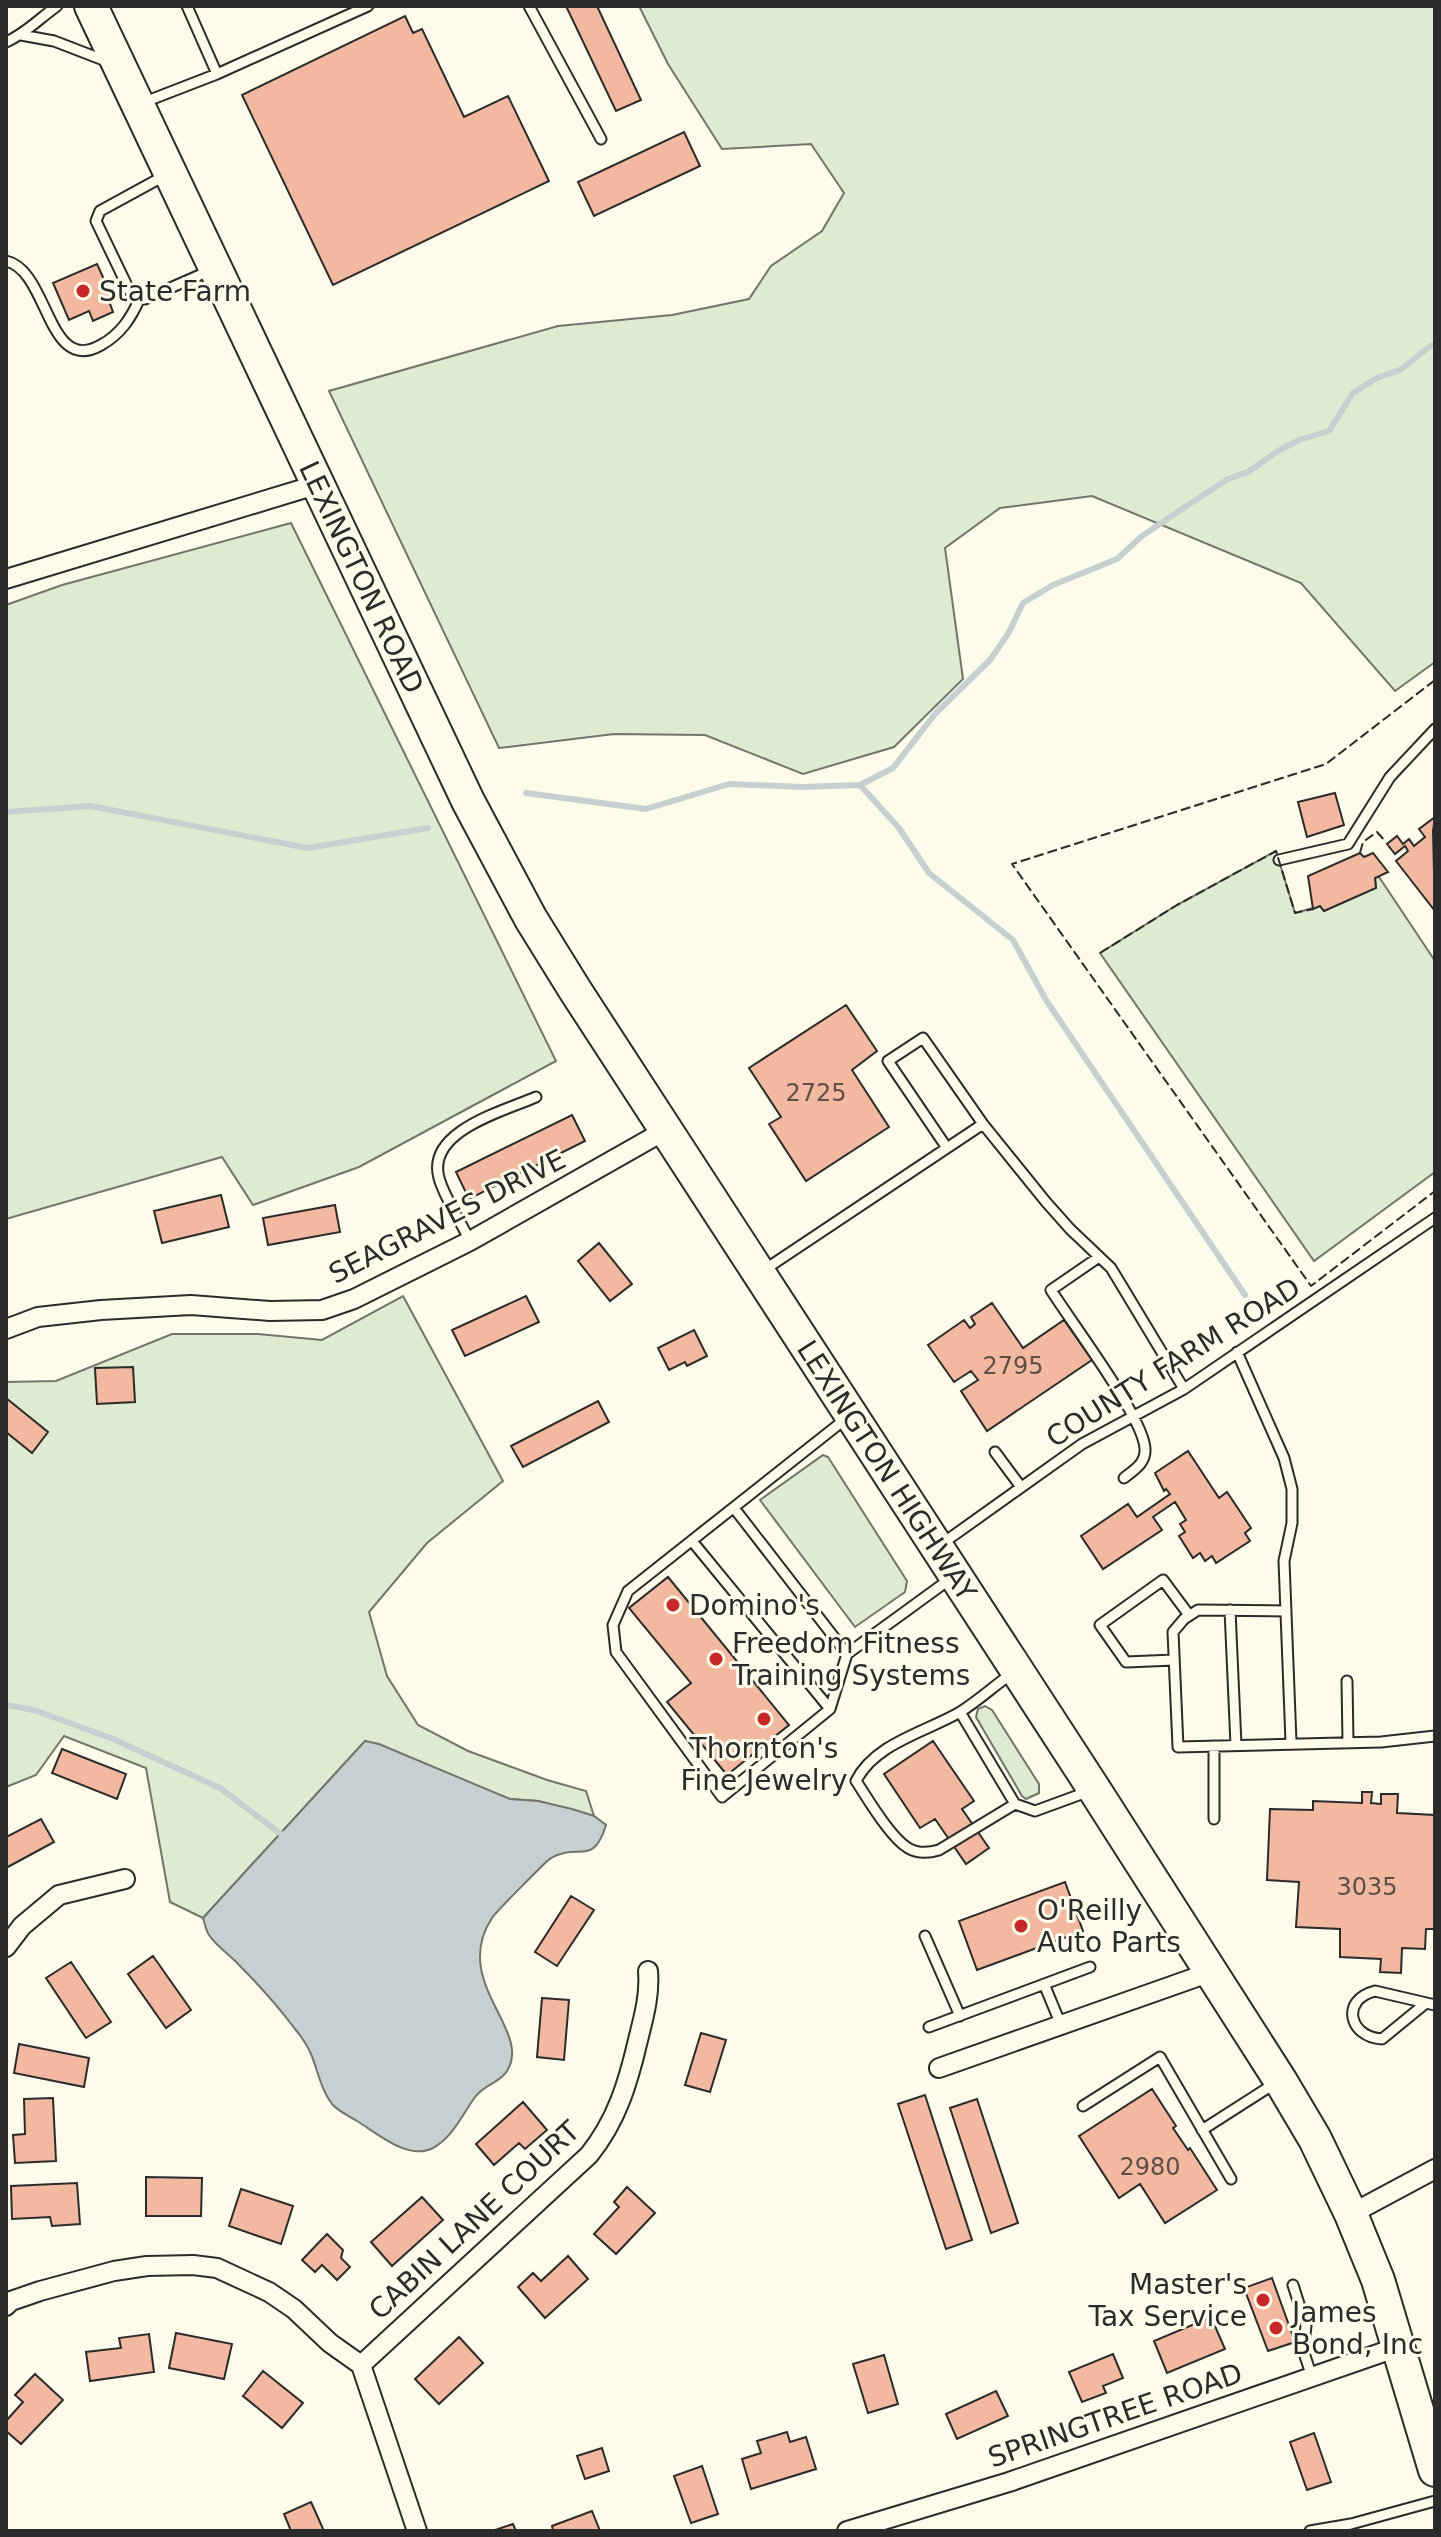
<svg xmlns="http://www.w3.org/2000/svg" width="1441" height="2537" viewBox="0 0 1441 2537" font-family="'DejaVu Sans',sans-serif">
<rect width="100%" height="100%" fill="#fdfbea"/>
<!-- green -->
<path fill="#deebd1" stroke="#74746e" stroke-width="2" d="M639,6H1435V662L1395,691L1301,583L1092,496L1000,508L945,548L963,679L894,747L803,774L705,735L614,734L499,748L329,391L558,326L672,315L749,299L771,266L822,231L844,193L811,144L722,149L668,64Z
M291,523L556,1061L359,1167L253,1205L222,1157L6,1219V605L62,585Z
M1276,851L1295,913L1320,906L1324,911L1376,888L1375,878L1379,877L1435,961V1172L1314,1261L1100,953L1177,905Z
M403,1296L503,1481L427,1543L369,1612L387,1676L418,1725L468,1751L547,1780L586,1791L594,1816L538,1801L510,1799L365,1741L203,1918L170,1902L146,1768L64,1736L36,1775L6,1787V1382L56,1381L172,1334H258L322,1340Z
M823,1455L828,1457L907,1581L905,1592L855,1627L760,1500Z
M985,1706L992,1710L1039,1784V1793L1026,1799L1022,1796L976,1717L978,1709Z"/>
<!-- water -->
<path fill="#c7d0d0" stroke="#74746e" stroke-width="2" d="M365,1741L379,1744L510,1799L538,1801L572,1809L594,1816L606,1825C593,1868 578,1842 551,1858C547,1860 495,1913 492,1918C450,1982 533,2030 507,2071C501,2082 485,2084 475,2097C462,2115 453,2137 433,2148C408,2161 377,2133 357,2121C349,2116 338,2111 332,2104C321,2090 318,2071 311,2054C307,2045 301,2036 295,2029C278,2006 259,1985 239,1965C230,1955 216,1946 209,1935C206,1931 205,1924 203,1918Z"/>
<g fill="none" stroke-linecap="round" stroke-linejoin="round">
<!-- stream -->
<path stroke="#c7d0d0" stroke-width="6" d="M860,785L893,768L935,714L990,660L1008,634L1023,603L1053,585L1117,559L1142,536L1188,505L1228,479L1248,472L1278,451L1299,440L1329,431L1353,393L1377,378L1400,370L1432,345H1435
M526,793L646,809L729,784L802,787L860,785L899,828L929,873L1013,940L1046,1000L1245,1295
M6,812L90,806L308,848L428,828
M6,1705L34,1710L113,1739L220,1788L281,1834"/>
</g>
<!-- building -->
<path fill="#f2b8a0" stroke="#2b2b2b" stroke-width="2" d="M566,6H597L641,100L616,111Z
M405,16L413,33L422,29L464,117L508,96L549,181L333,285L242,95Z
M684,132L700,166L594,216L578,182Z
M97,264L113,299L109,301L113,312L93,321L89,311L69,320L53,283Z
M1335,793L1344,825L1307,837L1298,802Z
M1435,817L1433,831L1435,911L1396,861L1408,851L1405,846L1395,854L1387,844L1397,836L1403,844L1409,839L1414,846L1425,837L1419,829Z
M1360,853L1364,857L1373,853L1388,872L1375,878L1376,888L1324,911L1320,906L1313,909L1308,876Z
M846,1005L877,1051L852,1070L889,1127L806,1181L769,1124L781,1117L749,1068Z
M572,1115L585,1141L469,1199L456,1172Z
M221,1195L229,1227L162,1243L154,1211Z
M335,1205L340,1232L268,1245L263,1218Z
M599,1243L632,1284L610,1301L578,1261Z
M526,1296L539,1322L465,1356L452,1330Z
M992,1303L1023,1348L1064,1320L1092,1360L987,1431L961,1391L978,1380L971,1371L954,1382L928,1345L964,1320L970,1328L975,1324L971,1317Z
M694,1330L707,1356L687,1366L685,1362L669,1370L658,1348Z
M133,1367L135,1402L97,1404L95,1368Z
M6,1398L48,1432L32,1453L6,1432Z
M598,1401L609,1422L523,1467L511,1446Z
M1188,1451L1219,1498L1227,1492L1251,1528L1245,1533L1250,1541L1216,1563L1212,1556L1205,1561L1200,1553L1193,1558L1179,1536L1185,1532L1180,1524L1186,1520L1175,1502L1153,1517L1162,1530L1103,1569L1081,1536L1128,1504L1137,1517L1170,1494L1166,1489L1164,1491L1155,1473Z
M668,1577L789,1725L727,1775L667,1702L691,1683L629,1608Z
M933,1741L974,1801L962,1809L989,1848L966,1864L935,1819L920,1828L884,1774Z
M62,1749L126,1774L117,1799L52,1773Z
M1362,1792H1372L1371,1803L1381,1804V1794H1398L1397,1813L1435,1815V1952V1929H1426L1425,1949L1402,1948L1401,1973L1380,1972L1381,1959L1340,1957V1929L1296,1927L1299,1882L1267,1880L1270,1809L1313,1810V1801L1362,1803Z
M41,1819L54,1842L6,1868V1837Z
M1065,1882L1083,1931L977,1970L959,1921Z
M571,1896L594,1910L557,1966L535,1952Z
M153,1956L191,2010L166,2028L128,1974Z
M71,1962L111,2022L86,2038L46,1978Z
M542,1998L569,2000L564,2060L537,2057Z
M701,2033L726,2040L710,2092L685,2085Z
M19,2044L89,2058L84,2087L14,2073Z
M1152,2089L1176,2126L1173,2128L1188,2150L1190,2148L1217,2190L1165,2223L1140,2184L1119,2198L1079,2136Z
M925,2095L972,2240L946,2249L898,2104Z
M53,2098L56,2161L15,2163L13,2135L25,2134L24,2099Z
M977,2099L1018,2223L991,2233L950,2108Z
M523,2102L547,2130L525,2149L519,2143L494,2165L476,2144Z
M146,2177L202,2178L201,2216H146Z
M77,2183L80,2224L52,2226L50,2217L12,2219L11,2186Z
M627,2187L655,2213L616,2254L594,2234L619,2207L614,2202Z
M241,2189L293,2206L281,2244L229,2226Z
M422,2197L443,2220L392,2266L371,2242Z
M327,2234L343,2250L341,2258L350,2267L337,2280L322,2265L315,2272L302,2260Z
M568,2256L588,2279L545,2318L518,2287L533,2273L541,2281Z
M1272,2278L1295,2342L1268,2351L1244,2288Z
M1211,2317L1225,2349L1167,2373L1154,2341Z
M176,2333L232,2344L224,2379L169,2368Z
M149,2334L154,2372L90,2381L86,2352L121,2348L119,2338Z
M459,2337L483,2363L439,2404L415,2379Z
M1113,2354L1123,2378L1103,2386L1106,2393L1082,2402L1069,2372Z
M884,2355L898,2404L868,2413L853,2364Z
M263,2371L303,2403L282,2428L243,2396Z
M35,2374L63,2400L21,2444L6,2431V2421L23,2402L15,2395Z
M996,2391L1008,2416L957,2439L946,2414Z
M787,2432L790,2442L806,2437L816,2469L751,2489L742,2459L761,2453L757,2441Z
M1314,2433L1331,2482L1307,2490L1290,2442Z
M602,2448L609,2471L585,2479L577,2456Z
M702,2466L718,2514L691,2523L674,2476Z
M311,2502L324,2531H291L284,2514Z
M592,2511L600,2531H553L552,2526Z
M513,2524L516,2531H492Z"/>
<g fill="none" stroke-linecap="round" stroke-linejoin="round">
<!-- service casing -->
<g stroke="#2b2b2b" stroke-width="13">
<path id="service" d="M187,6L217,74
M529,6L601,139
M21,35L54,41L106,61
M6,42C25,34 40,18 57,6
M142,103L217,74L368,6
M164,176L100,211L96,221L131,294L145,299L209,271
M6,261C49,270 47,376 101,345C121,334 131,318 140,298
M1279,860L1348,844L1390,777L1435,729
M947,1148L888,1061L923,1038L983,1124L1046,1202L1070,1229L1111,1268L1184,1389
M470,1241C461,1222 444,1197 439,1178C426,1131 504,1111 536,1097
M1099,1257L1051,1290C1071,1322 1144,1418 1145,1449C1146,1463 1134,1470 1124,1478
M764,1270L983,1124
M1237,1352L1284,1458L1292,1489V1523L1284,1561L1291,1742
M848,1417L628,1591L613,1625L616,1652L722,1797L830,1709L847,1654L950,1579
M995,1452L1021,1487
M734,1508L847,1654
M692,1541L830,1709
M943,1543L1082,1444L1184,1389L1435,1218
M1230,1610L1236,1745
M1286,1611L1198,1610L1184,1619L1173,1632L1178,1747L1381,1742L1435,1736
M1174,1660L1126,1662L1100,1625L1163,1580L1189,1615
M1011,1674C994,1686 978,1701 960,1712C926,1732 875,1743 856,1781C868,1799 890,1837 908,1848C918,1854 929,1853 939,1850L1015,1804
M1347,1681L1348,1742
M960,1712L1015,1804L1035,1811L1087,1792
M1214,1746V1819
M925,1936L960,2016
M1044,1984L1061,2025
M1426,2003L1382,2039C1349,2037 1340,2000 1375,1991L1435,2005
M929,2027L1090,1967
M1083,2106L1160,2057L1231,2179
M1202,2130L1277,2082
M1293,2285L1306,2326L1303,2350L1312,2377
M1310,2531L1351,2524L1435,2501"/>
</g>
<!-- minor casing -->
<g stroke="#2b2b2b" stroke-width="22">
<path id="minor" d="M6,579L319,484
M6,1329L38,1317L101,1310L191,1305L270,1311L322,1310L354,1299L470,1241L664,1131
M6,1947L22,1926L59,1895L125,1879
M939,2068L1211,1972
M1351,2214L1435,2169
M6,2306L11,2301L40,2291L114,2271L147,2266L193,2265L217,2268L269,2292L294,2309L330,2343L361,2365L417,2531
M361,2365L589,2155C617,2120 628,2083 638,2040C644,2016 650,1995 648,1971
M847,2531L1009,2482L1398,2347"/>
</g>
<!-- trunk casing -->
<g stroke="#2b2b2b" stroke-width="36">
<g id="trunk">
<path id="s1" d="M91,6L468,801L531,919L575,990L1094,1789L1280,2080L1315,2139L1351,2214L1378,2280L1435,2470"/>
</g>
</g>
<!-- service -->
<use href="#service" stroke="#fdfbea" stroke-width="9"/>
<!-- minor -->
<use href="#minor" stroke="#fdfbea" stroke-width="18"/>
<!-- trunk -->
<use href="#trunk" stroke="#fdfbea" stroke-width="32"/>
<!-- fence -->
<path stroke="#2b2b2b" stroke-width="2" stroke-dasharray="10 4" stroke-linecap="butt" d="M1435,680L1326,764L1012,864L1311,1286L1435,1191
M1360,853L1363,842L1377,832L1386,842
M1100,953L1177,905L1276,851L1295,913L1313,909"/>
</g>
<!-- markers -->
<g fill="#c62828" stroke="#fdfbea" stroke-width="3">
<circle cx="83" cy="291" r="8"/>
<circle cx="673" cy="1605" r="8"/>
<circle cx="716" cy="1659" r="8"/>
<circle cx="764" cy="1719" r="8"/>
<circle cx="1021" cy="1926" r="8"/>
<circle cx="1263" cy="2300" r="8"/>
<circle cx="1276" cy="2328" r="8"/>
</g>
<g text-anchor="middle" stroke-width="6" stroke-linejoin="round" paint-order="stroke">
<!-- number labels -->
<g font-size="24" fill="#5d4e48">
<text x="816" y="1101">2725</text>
<text x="1013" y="1374">2795</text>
<text x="1367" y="1895">3035</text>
<text x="1150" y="2175">2980</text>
</g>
<!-- poi labels -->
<g font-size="28" fill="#2b2b2b" stroke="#fdfbea" text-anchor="start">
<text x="99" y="301">State Farm</text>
<text x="689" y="1615">Domino's</text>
<text x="732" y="1653">Freedom Fitness<tspan x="732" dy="32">Training Systems</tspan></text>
<text x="764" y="1758" text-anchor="middle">Thornton's<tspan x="764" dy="32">Fine Jewelry</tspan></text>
<text x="1037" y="1920">O'Reilly<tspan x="1037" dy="32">Auto Parts</tspan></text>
<text x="1247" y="2294" text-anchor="end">Master's<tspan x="1247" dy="32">Tax Service</tspan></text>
<text x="1292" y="2322">James<tspan x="1292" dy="32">Bond, Inc</tspan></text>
</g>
<!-- street labels -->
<g font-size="28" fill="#2b2b2b" stroke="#fdfbea">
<text dy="10" stroke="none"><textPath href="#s1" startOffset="632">LEXINGTON ROAD</textPath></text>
<text transform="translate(447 1216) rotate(-27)" y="10">SEAGRAVES DRIVE</text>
<text transform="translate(1173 1362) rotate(-32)" y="10">COUNTY FARM ROAD</text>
<text dy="10" stroke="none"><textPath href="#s1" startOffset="1670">LEXINGTON HIGHWAY</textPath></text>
<text transform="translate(474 2220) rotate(-43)" y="10">CABIN LANE COURT</text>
<text transform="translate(1115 2415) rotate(-19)" y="10">SPRINGTREE ROAD</text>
</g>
</g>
<!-- border -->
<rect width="1441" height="2537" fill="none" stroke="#2b2b2b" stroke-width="16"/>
</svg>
